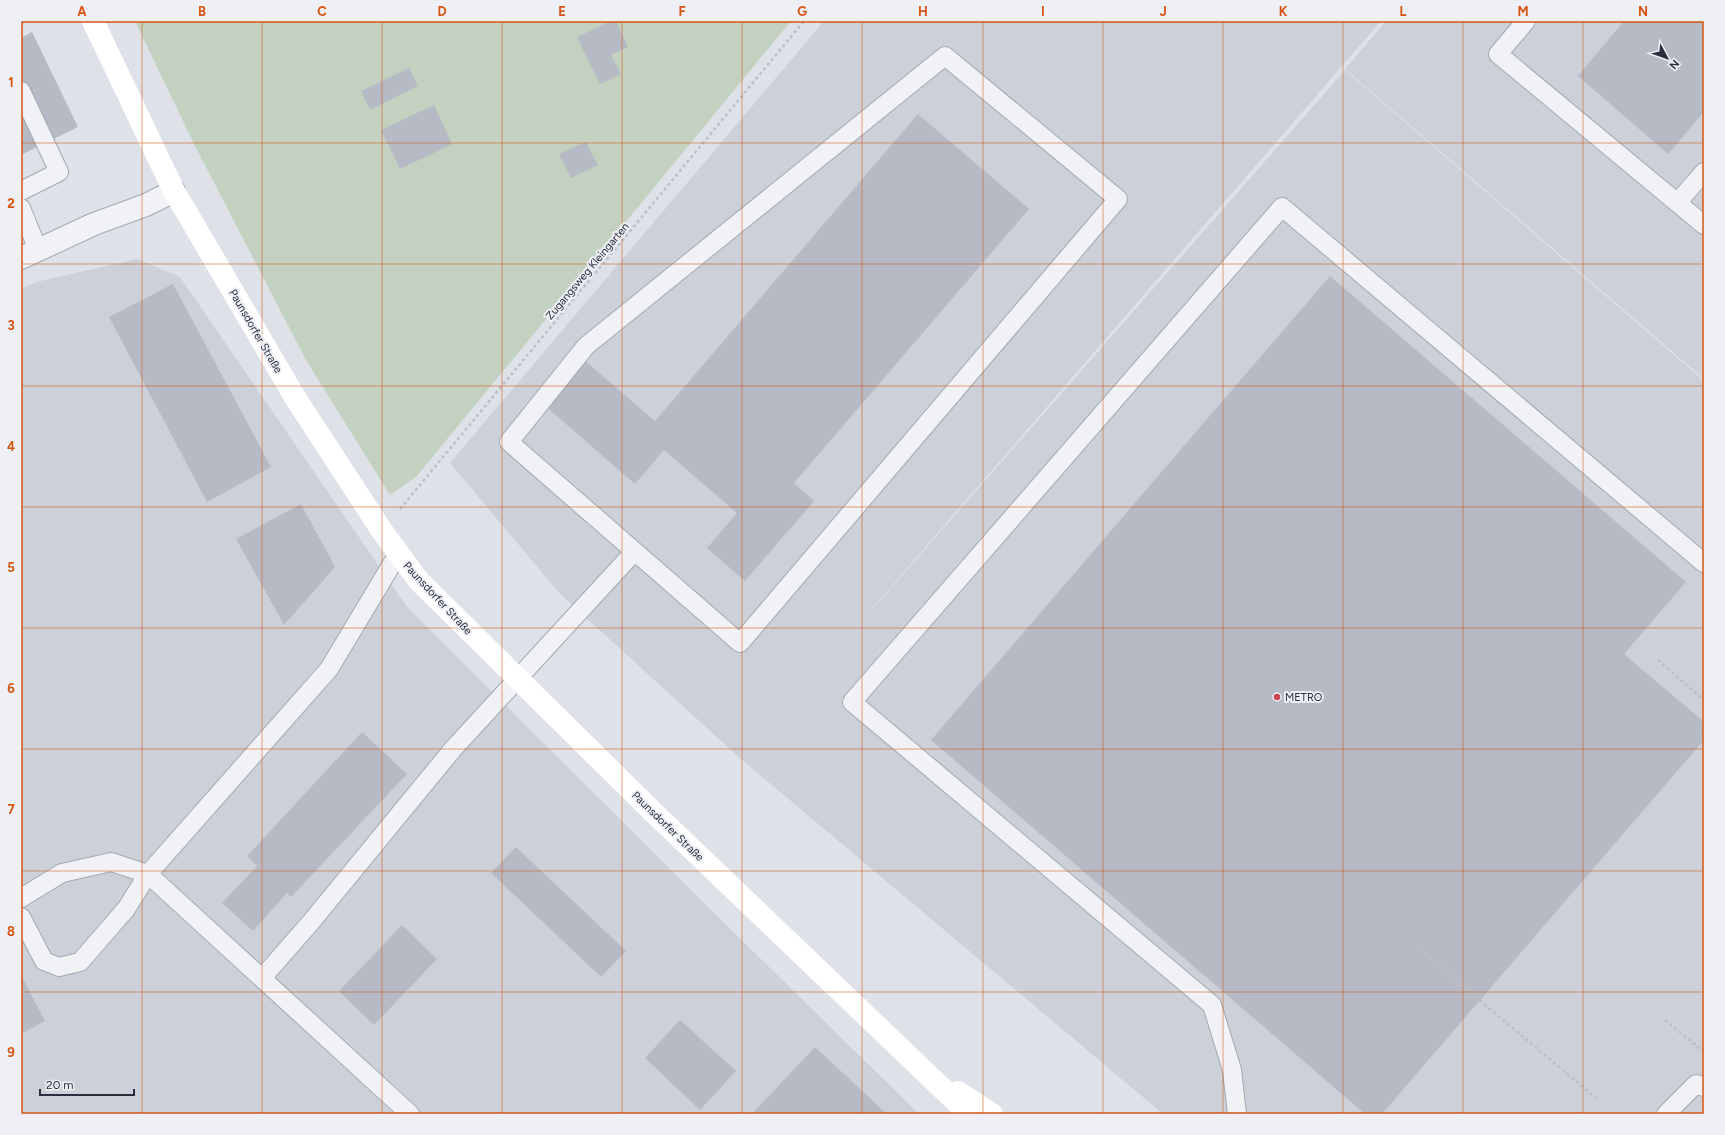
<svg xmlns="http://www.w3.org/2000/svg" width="1725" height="1135" viewBox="0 0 1725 1135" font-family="Figtree,sans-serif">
<rect width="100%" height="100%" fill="#dee1e7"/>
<!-- built -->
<path fill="#cdd0d9" d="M824,21H1381L812,678L1345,70L1704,381V1114H1163L741,759L561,595L450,463Z
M1386,21H1704V379L1345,69Z
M137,259L180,277L407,607L710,909L919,1114H21V289L36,282Z"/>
<!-- green -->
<path fill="#c3d1c0" d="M135,21H791L416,477L390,495L306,360L194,144Z"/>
<!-- building -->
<path fill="#b6bac4" d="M611,21H616L628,47L611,55L621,74L600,84L577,37Z
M1624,21H1704V112L1668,154L1578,76Z
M32,32L78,127L21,155V38Z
M409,68L418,86L370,110L361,91Z
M434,105L452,144L400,169L381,130Z
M918,114L1029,209L794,483L814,501L745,581L707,548L737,513L664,450L635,484L543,404L583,359L655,421Z
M586,142L598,165L571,178L559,154Z
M1330,276L1686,582L1624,654L1704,722V740L1382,1114H1365L931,740Z
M173,284L271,467L207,502L109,317Z
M301,504L335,567L284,625L236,539Z
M362,732L407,774L291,897L287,893L253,931L222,903L257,866L247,856Z
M516,847L626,951L601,977L491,873Z
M402,925L437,959L374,1025L339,991Z
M21,975L45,1021L21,1034Z
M680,1020L736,1071L700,1110L645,1058Z
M815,1047L887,1114H752Z"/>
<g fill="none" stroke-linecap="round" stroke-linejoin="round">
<!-- lane casing -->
<g stroke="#a4a8b1" stroke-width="20">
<path id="lane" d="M1526,21L1498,54L1704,225
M945,56L1118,199L740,643L509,442L586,346Z
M21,91L59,172L21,191
M1677,203L1704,172
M21,208L38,250
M21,898L62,873L111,862L148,874L410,1114
M21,917L44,961L59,967L80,962L126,909L148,874L329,669L398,554
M262,978L311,922L453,749L634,552
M1237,1114L1232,1070L1212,1005L852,702L1282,207L1704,563
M1666,1114L1696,1084L1704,1087"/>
</g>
<!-- street casing -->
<g stroke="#a4a8b1" stroke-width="24">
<path id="street" d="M21,258L94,224L146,205L174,191"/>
</g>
<!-- path -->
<path stroke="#bdbfc6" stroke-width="2.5" stroke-dasharray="3 3" stroke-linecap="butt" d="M400,509L804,21
M1658,660L1704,700
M1420,950L1596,1098
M1665,1020L1704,1052"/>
<!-- lane -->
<use href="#lane" stroke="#f1f2f6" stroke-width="18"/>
<!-- street -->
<use href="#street" stroke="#f1f2f6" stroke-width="22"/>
<!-- secondary -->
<path stroke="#fff" stroke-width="22" d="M93,21L174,191L296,399L382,531L419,581L653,812L969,1114
M958,1092L992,1114"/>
</g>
<!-- grid -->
<path fill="none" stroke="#d55511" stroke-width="1" stroke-opacity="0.55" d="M142,21V1114M262,21V1114M382,21V1114M502,21V1114M622,21V1114M742,21V1114M862,21V1114M983,21V1114M1103,21V1114M1223,21V1114M1343,21V1114M1463,21V1114M1583,21V1114M21,143H1704M21,264H1704M21,386H1704M21,507H1704M21,628H1704M21,749H1704M21,871H1704M21,992H1704"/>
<!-- markers -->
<circle fill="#c84851" stroke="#eef0f5" stroke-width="1.5" cx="1277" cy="697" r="4"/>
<g text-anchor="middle" stroke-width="4" stroke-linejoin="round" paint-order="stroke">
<!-- street labels -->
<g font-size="11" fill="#282e3e" stroke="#eef0f5">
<text transform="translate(587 271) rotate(-50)" y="4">Zugangsweg Kleingarten</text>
<text transform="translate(256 331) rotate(60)" y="4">Paunsdorfer Straße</text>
<text transform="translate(438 598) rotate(47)" y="4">Paunsdorfer Straße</text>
<text transform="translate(668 826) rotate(44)" y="4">Paunsdorfer Straße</text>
</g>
<!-- poi labels -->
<g font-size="11" fill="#282e3e" stroke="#eef0f5" text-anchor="start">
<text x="1285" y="701">METRO</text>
</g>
</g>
<!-- border -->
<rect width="1725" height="1135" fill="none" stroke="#eef0f5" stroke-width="44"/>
<!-- north arrow -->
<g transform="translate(1667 58) rotate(131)" stroke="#eef0f5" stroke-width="3" paint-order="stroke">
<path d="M0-3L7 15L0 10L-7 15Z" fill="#282e3e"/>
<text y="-6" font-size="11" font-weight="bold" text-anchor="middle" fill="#282e3e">N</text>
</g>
<!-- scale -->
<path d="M40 1089v6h94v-6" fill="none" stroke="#282e3e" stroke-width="2"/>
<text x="46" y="1089" font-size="12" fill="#282e3e" stroke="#eef0f5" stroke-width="3" paint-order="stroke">20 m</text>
<rect x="22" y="22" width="1681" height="1091" fill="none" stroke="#d55511" stroke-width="1.5"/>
<g font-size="13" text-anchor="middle" font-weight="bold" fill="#d55511">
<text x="82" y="16">A</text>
<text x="202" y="16">B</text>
<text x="322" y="16">C</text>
<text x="442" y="16">D</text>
<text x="562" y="16">E</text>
<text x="682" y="16">F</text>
<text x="802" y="16">G</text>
<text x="923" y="16">H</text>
<text x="1043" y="16">I</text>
<text x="1163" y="16">J</text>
<text x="1283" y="16">K</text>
<text x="1403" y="16">L</text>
<text x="1523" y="16">M</text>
<text x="1643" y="16">N</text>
<text x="11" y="87">1</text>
<text x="11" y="208">2</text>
<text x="11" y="330">3</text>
<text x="11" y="451">4</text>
<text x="11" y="572">5</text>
<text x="11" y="693">6</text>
<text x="11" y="814">7</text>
<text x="11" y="936">8</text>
<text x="11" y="1057">9</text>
</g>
</svg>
